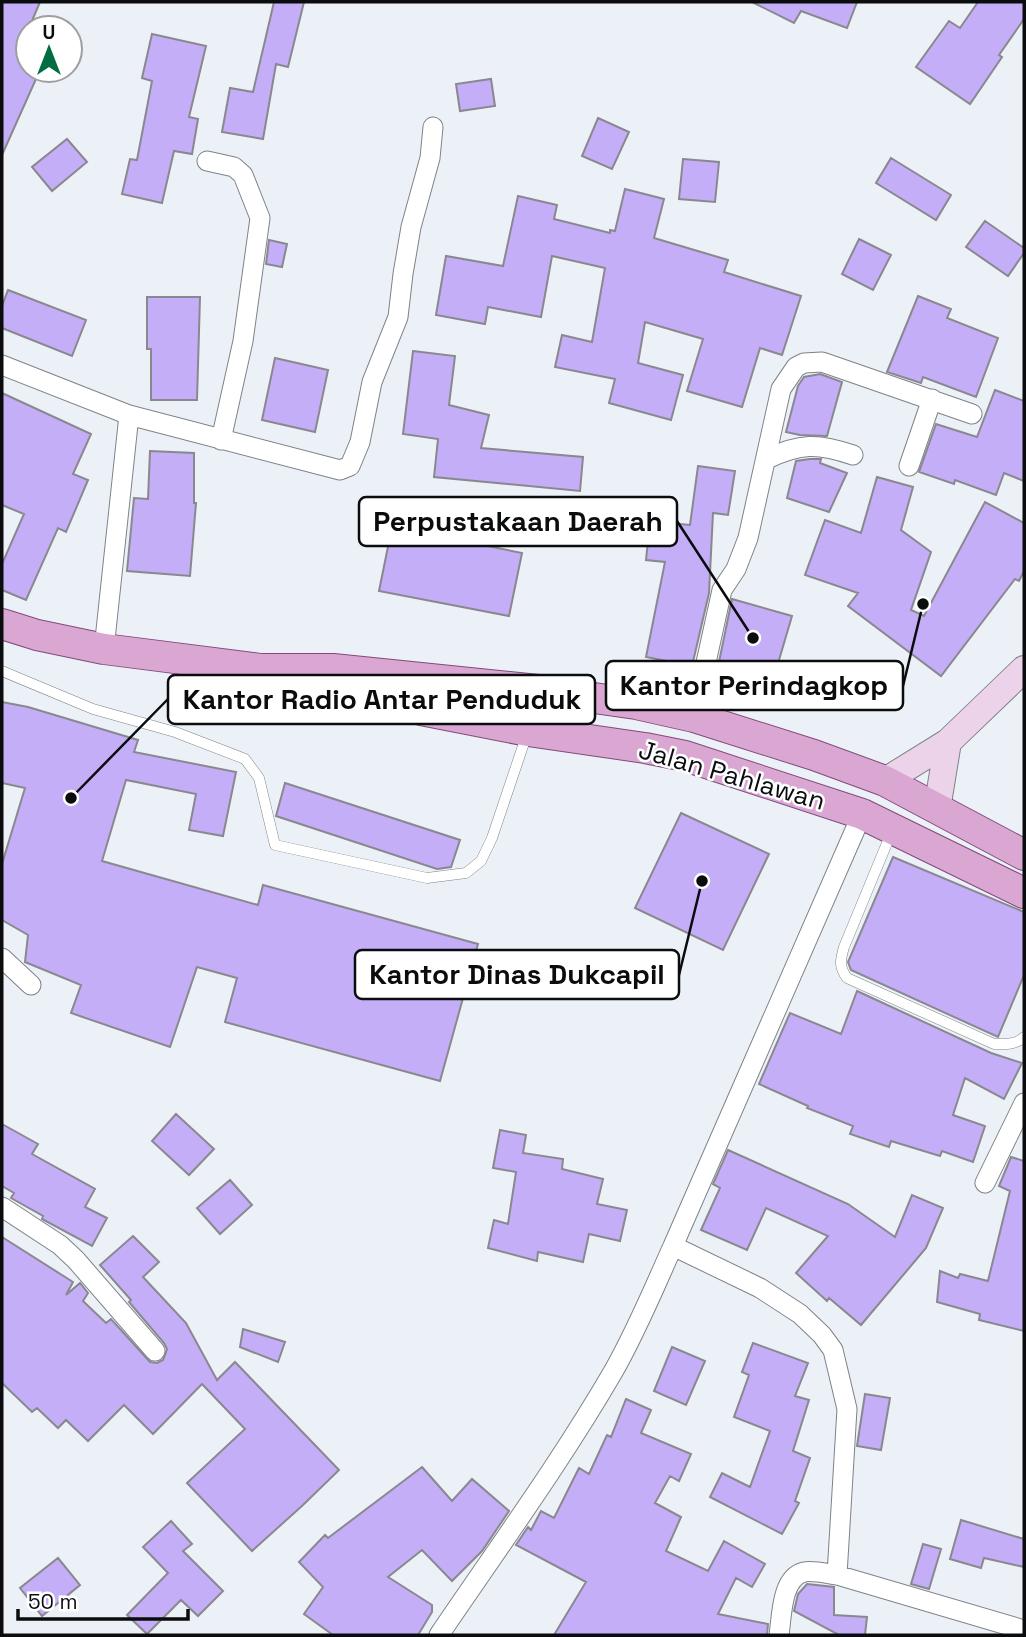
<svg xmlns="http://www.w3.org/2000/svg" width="1026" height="1637" viewBox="0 0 1026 1637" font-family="'Space Grotesk',sans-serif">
<rect width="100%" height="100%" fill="#ebf1f7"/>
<!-- building -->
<path fill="#c4aef8" stroke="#8a888f" stroke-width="2" d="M2,2H40L18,54L28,58V70H40L2,155Z
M274,2H304L288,67L276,64L263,139L222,132L230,88L253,92Z
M752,2H857L847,28L801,11L794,23Z
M978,2H1024V19L999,55L1002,57L970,104L916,67L949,21L960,28Z
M152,34L206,46L189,117L198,119L192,154L174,151L162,203L122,194L130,159L137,160L152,81L142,78Z
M491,79L495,106L460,111L456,84Z
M598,118L629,132L612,169L582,156Z
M67,139L87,162L52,191L32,167Z
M891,158L951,195L936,220L876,183Z
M683,159L719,162L715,202L679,199Z
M625,189L664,199L654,238L728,260L724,272L801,296L782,355L760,348L742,407L687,391L703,339L645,322L638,363L683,375L671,420L609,403L615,379L555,367L562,335L592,342L605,268L552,256L541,317L488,307L485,324L436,315L446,256L503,266L518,196L557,205L554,219L610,233V230L615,231Z
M985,221L1024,248V253L1008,276L966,247Z
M859,239L891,255L873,290L842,274Z
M269,240L287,244L282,267L266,264Z
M8,290L86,320L72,356L2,328V306Z
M918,296L951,309L947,318L998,338L976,397L923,377L921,383L887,372Z
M147,297H200L197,400H151V349H147Z
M413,351L455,356L449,405L489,415L481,448L583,457L580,491L434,477L438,439L403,434Z
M275,358L328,370L315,432L262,420Z
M820,374L842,382L827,436L800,435L786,432L798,386L804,377Z
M995,390L1024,401V481L1004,473L996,495L955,480L954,484L919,472L936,424L977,437Z
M2,393L91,434L73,474L88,480L66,532L58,528L26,600L2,590V564L24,514L2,505Z
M150,451L194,453V503H196L190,576L127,571L134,498L148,499Z
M810,459H821L820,463L847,473L829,512L787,498L796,461Z
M698,466L735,471L728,515L713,513L709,593L692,666L646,657L665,562L646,560L650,521L690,525Z
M877,477L913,487L901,530L931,552L911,610L924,616L985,502L1024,523V571L1019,581L1015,579L941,676L848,606L858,593L805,575L825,520L861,533Z
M392,527L522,553L509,616L379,591Z
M732,599L792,616L774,677L719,662Z
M2,702L28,707L138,740L134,752L236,772L223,836L189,830L196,794L126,780L102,861L258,905L263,885L478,944L440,1081L225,1022L237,978L197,967L170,1047L71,1013L81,985L25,962L28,935L2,920V864L25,788L2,783Z
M285,783L460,840L451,867L437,869L276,816Z
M681,813L769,854L723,950L635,908Z
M893,857L1024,912V975L998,1037L851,970L848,962Z
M857,991L991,1053L1022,1063L1004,1099L965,1078L953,1115L985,1126L973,1162L942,1151L940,1156L891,1141L889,1147L850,1134L853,1126L807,1108L808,1106L759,1084L790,1013L841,1034Z
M176,1114L214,1149L189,1175L152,1141Z
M2,1124L38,1144L32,1154L95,1189L85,1207L107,1218L92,1246L42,1219L43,1216L11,1198L14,1193L2,1186Z
M500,1130L526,1135L523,1153L563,1159L562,1169L603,1179L597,1204L627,1210L620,1241L589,1234L583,1262L538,1252L537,1261L488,1248L494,1220L508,1224L516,1172L493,1168Z
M728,1150L848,1204L895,1237L912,1195L943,1208L926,1248L861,1325L829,1298L827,1301L796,1273L828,1236L766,1208L747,1250L701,1230L720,1188L713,1184Z
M1011,1157L1024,1161V1331L979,1320L980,1314L937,1302L940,1271L958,1278L960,1274L988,1281L1010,1191L999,1186Z
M230,1180L252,1205L220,1234L197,1208Z
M133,1236L159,1262L143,1277L186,1323L217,1380L235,1362L339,1470L303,1505L252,1551L187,1483L245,1429L202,1384L153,1434L124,1405L88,1441L66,1420L58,1428L37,1408L32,1412L2,1383V1237L73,1282L66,1295L80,1283L88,1293L83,1301L106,1323L111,1319L150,1362L157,1363L163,1360L167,1349L164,1343L129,1302L131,1300L100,1265Z
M243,1329L285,1342L278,1362L240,1347Z
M753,1343L808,1363L795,1396L809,1400L793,1451L810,1458L795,1501L799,1503L782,1534L710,1497L722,1473L750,1487L770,1431L734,1417L749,1375L742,1372Z
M672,1347L705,1361L686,1405L654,1391Z
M865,1394L890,1398L881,1450L857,1446Z
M626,1399L651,1410L641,1433L691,1454L679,1481L670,1476L655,1503L681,1517L666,1551L708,1571L724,1541L765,1564L752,1587L736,1578L718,1614L768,1624L767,1635H554L586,1582L516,1545L528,1527L531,1530L541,1511L554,1518L579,1468L589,1474L607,1435L611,1437Z
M422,1467L452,1501L472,1479L509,1511L482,1551L452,1581L422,1550L388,1577L432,1605V1612L418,1635H333L304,1614L323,1587L299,1562L325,1535L328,1538Z
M961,1520L1024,1539V1567L984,1558L981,1568L950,1559Z
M171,1521L192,1544L183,1551L223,1591L198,1616L181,1600L147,1634L127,1615L168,1573L143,1547Z
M923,1544L941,1549L929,1589L911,1584Z
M58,1558L80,1585L42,1616L20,1588Z
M807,1584L834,1587V1615L867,1617L865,1635H839L794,1611L798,1594Z"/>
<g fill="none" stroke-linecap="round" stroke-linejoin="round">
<!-- service casing -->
<g stroke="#7e8388" stroke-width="11">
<path id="service" d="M2,671L93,709L175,732L245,759L259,778L275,845L427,878L466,873L481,861L492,838L528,731L537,694
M892,831L844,947C840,961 839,967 847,978L994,1044C1005,1044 1016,1045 1024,1037"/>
</g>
<!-- minor casing -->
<g stroke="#7e8388" stroke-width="21">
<path id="minor" d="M207,161L234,167L243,175L260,218L243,341L221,440
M2,365L129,415L340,470L350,466L360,442L372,382L398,317L403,274L411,227L430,158L433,127
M767,459C800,443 818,443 853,455
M909,466L932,399
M104,649L129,415
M694,717L722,590L736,569L748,538L781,389L796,367L804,363L822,362L972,414
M862,814L673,1246L760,1288L800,1314L822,1335L833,1350L847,1409L837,1575L1024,1630
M2,958L31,985
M985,1183L1024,1103
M2,1207L60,1245L76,1260L155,1351
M439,1635C498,1548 560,1463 613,1372C636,1332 654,1288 673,1246
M779,1635C782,1616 781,1578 804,1572C814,1570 828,1574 837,1575"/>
</g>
<!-- secondary casing -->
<g stroke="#7e8388" stroke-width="28">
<path id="secondary" d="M885,781L948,742L1024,669
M937,809L948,742"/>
</g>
<!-- primary casing -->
<g stroke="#814a7b" stroke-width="32">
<path id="primary" d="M2,624L37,635L104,649L261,669H333L538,690L636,704L694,717L814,755L885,781L1024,855
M295,679L327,689L421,710L528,731L645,748L685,756L862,814L1024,893"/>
</g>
<!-- service -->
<use href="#service" stroke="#fff" stroke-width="10"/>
<!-- minor -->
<use href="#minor" stroke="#fff" stroke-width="19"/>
<!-- secondary -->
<use href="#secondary" stroke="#ecd3e9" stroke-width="26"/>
<!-- primary -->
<use href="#primary" stroke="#daa7d3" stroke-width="30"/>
</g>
<g text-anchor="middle" stroke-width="5" stroke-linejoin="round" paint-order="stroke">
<!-- street labels -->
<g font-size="26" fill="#0a0c0e" stroke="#fff">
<text transform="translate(732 775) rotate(16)" y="9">Jalan Pahlawan</text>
</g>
</g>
<!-- callouts -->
<path fill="none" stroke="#0a0c0e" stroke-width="2.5" d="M753 638L677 521M923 604L903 686M71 798L168 699M702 881L679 975"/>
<g fill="#0a0c0e" stroke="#fff" stroke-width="2.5">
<circle cx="753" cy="638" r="7"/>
<circle cx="923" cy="604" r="7"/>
<circle cx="71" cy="798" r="7"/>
<circle cx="702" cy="881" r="7"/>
</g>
<g fill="#fff" stroke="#0a0c0e" stroke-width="2.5">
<rect x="359" y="497" width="318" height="49" rx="7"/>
<rect x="606" y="661" width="297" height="49" rx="7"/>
<rect x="168" y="675" width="427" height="49" rx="7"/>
<rect x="355" y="950" width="324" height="49" rx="7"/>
</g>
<g font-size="28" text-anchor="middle" font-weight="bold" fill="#0a0c0e">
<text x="518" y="531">Perpustakaan Daerah</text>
<text x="754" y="695">Kantor Perindagkop</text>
<text x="382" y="709">Kantor Radio Antar Penduduk</text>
<text x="517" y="984">Kantor Dinas Dukcapil</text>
</g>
<!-- border -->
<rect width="1026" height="1637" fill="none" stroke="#0a0c0e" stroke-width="7"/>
<!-- north arrow -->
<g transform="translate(49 49)"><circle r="33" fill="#ffffff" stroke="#9d9e9f" stroke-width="2"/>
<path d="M0-5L12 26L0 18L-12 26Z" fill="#026c43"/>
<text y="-10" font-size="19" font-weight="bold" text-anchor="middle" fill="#0a0c0e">U</text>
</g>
<!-- scale -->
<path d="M18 1609v10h170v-10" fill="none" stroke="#0a0c0e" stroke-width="3.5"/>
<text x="28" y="1609" font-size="21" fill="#0a0c0e" stroke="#ffffff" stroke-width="5" paint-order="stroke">50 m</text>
</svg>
